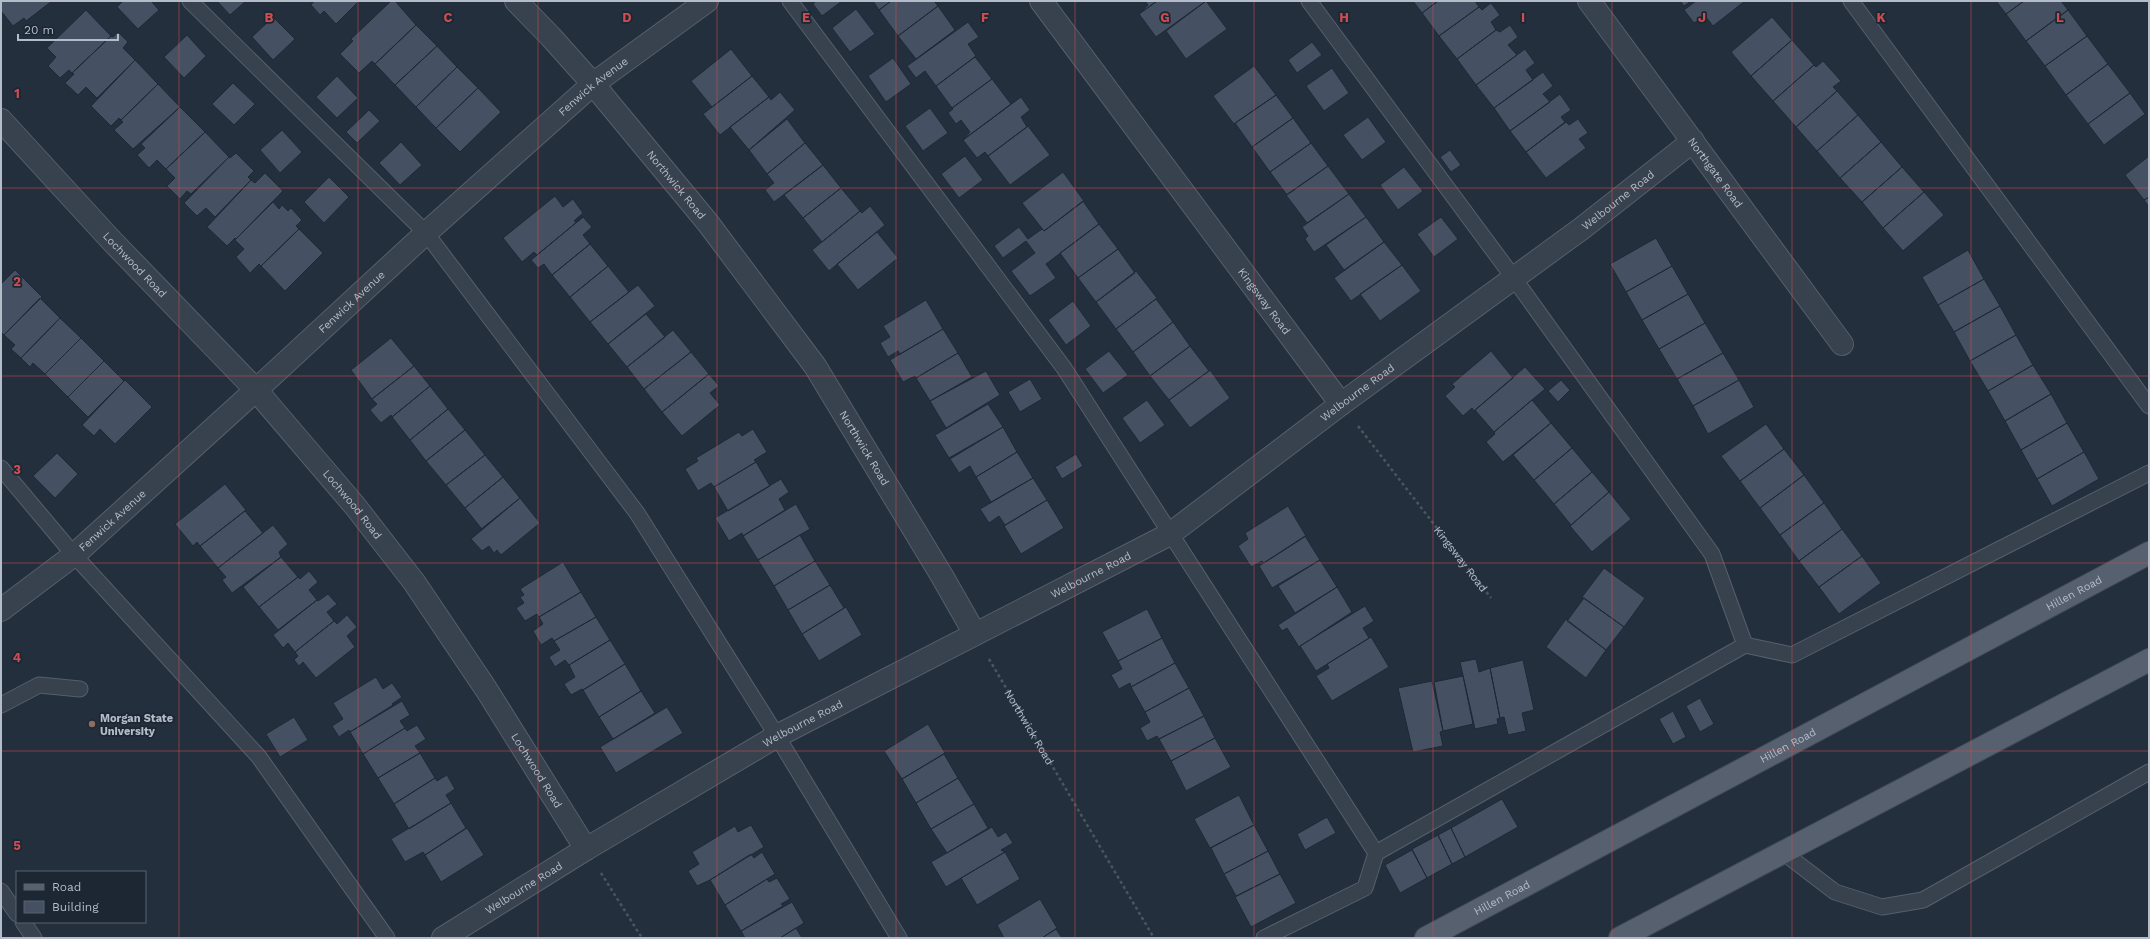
<svg xmlns="http://www.w3.org/2000/svg" width="2150" height="939" viewBox="0 0 2150 939" font-family="'Work Sans',sans-serif">
<rect width="100%" height="100%" fill="#242f3e"/>
<!-- building -->
<path fill="#455162" stroke="#1f2835" d="M1,1H52L26,21L24,18L13,26L1,11Z
M123,1H151L159,10L138,29L117,7Z
M217,1H246L230,15Z
M314,1H359L336,24L324,11L320,15L311,5Z
M391,1H395L416,25L375,64L372,61L359,73L340,54L353,41L351,39Z
M816,1H842L822,16L813,4Z
M873,1H891L879,10Z
M891,1H934L938,6L898,36L879,10Z
M1145,1H1157L1139,14L1148,5Z
M1157,1H1206L1156,37L1139,14Z
M1206,1L1227,29L1186,59L1166,31Z
M1413,1H1438L1422,13Z
M1438,1H1475L1479,7L1439,36L1422,13Z
M1680,1H1691L1684,6Z
M1696,1H1745L1713,26L1705,16L1694,23L1684,10Z
M1996,1H2024L2006,14Z
M2024,1H2061L2068,10L2026,41L2006,14Z
M1491,3L1500,15L1491,22L1496,30L1457,59L1439,36L1479,7L1482,10Z
M938,6L955,30L916,59L898,36Z
M856,9L875,34L850,52L832,28Z
M86,10L111,36L72,73L69,70L60,78L48,66L56,57L47,48Z
M2068,10L2087,36L2045,66L2026,41Z
M273,17L295,39L273,60L252,37Z
M1772,17L1792,40L1751,76L1731,52Z
M968,22L979,37L968,44L976,56L936,86L925,71L916,78L907,66Z
M416,25L437,46L395,85L375,64Z
M1510,25L1518,37L1508,45L1517,55L1476,85L1457,59L1496,30L1500,32Z
M118,32L128,42L123,48L135,60L97,98L86,87L78,95L65,83L74,74L72,73L111,36L113,37Z
M187,35L206,56L184,78L164,57Z
M2087,36L2108,64L2066,95L2045,66Z
M1792,40L1814,65L1773,101L1751,76Z
M1312,42L1322,55L1297,73L1288,60Z
M437,46L457,67L416,107L395,85Z
M731,49L752,76L712,107L691,81Z
M1525,49L1535,63L1526,70L1533,80L1494,108L1476,85Z
M975,57L992,79L952,108L936,86Z
M893,58L911,84L886,102L868,76Z
M135,60L158,84L121,120L119,118L111,126L91,106Z
M1823,61L1841,81L1833,87L1837,91L1796,127L1773,101L1814,65L1816,67Z
M2108,64L2130,93L2088,124L2066,95Z
M1254,66L1276,95L1234,124L1213,96Z
M457,67L478,88L436,128L416,107Z
M1332,68L1349,93L1324,111L1306,86Z
M1543,72L1553,86L1543,94L1550,102L1510,131L1494,108Z
M337,76L358,98L337,118L316,97Z
M752,76L769,97L720,135L703,114Z
M992,79L1011,104L963,140L970,132L961,120L956,124L948,113L953,109L952,108Z
M233,83L255,104L234,125L212,104Z
M158,84L180,107L133,149L114,130L123,122L121,120Z
M478,88L501,112L460,152L436,128Z
M1837,91L1858,115L1817,151L1796,127Z
M780,92L795,110L749,150L730,127L769,97L771,100Z
M2130,93L2145,114L2104,145L2088,124Z
M1560,94L1571,110L1561,117L1565,122L1526,152L1510,131Z
M1276,95L1293,118L1252,147L1235,123Z
M1021,97L1030,110L1021,117L1027,127L988,156L985,152L977,158L963,140Z
M180,107L205,132L166,169L157,160L149,168L137,155L145,148L141,144Z
M930,108L948,133L923,151L905,126Z
M369,110L380,121L357,143L346,132Z
M1858,115L1881,142L1840,178L1817,151Z
M1368,117L1386,142L1362,160L1343,135Z
M1293,118L1311,143L1270,172L1252,147Z
M787,119L805,143L767,174L749,150Z
M1578,119L1588,133L1579,139L1586,148L1546,178L1526,152L1566,122L1569,125Z
M1028,126L1050,155L1010,185L988,156Z
M282,130L302,152L280,173L260,150Z
M205,132L229,157L192,193L191,194L187,191L180,199L167,186L175,178L166,169Z
M401,142L422,165L400,185L379,163Z
M1881,142L1902,167L1862,202L1840,178Z
M805,143L823,165L774,202L765,190L774,183L767,174Z
M1311,143L1328,166L1287,195L1270,172Z
M1450,150L1461,165L1451,172L1440,157Z
M236,153L254,171L248,177L251,180L215,217L206,208L197,216L184,203L229,157L230,158Z
M965,156L983,180L959,198L941,174Z
M2149,156V197L2144,200L2125,175Z
M823,165L841,188L803,218L784,195Z
M1328,166L1349,194L1307,223L1286,195Z
M1404,167L1423,191L1398,210L1380,185Z
M1902,167L1924,192L1883,228L1862,202Z
M1063,172L1084,201L1044,231L1022,203Z
M265,173L283,191L236,239L235,238L227,246L207,227L251,180L255,183Z
M329,177L349,197L324,223L304,202Z
M841,188L860,211L822,242L803,218Z
M1924,192L1944,215L1903,251L1883,228Z
M1349,194L1366,217L1314,252L1305,239L1308,236L1302,227Z
M555,196L563,207L573,199L583,213L574,221L576,222L583,217L537,255L534,252L522,262L503,238Z
M2149,197V207L2144,200Z
M1083,201L1099,224L1046,264L1056,278L1030,296L1011,271L1035,253L1026,241L1003,258L994,246L1019,227L1028,239L1042,229L1044,231Z
M273,202L279,209L282,205L288,211L291,208L302,220L296,226L299,229L261,266L259,264L250,273L236,257L244,249L235,240Z
M870,206L885,225L829,271L812,250L860,211L862,213Z
M583,217L592,227L583,235L590,244L552,275L544,264L538,268L531,260Z
M1366,217L1384,242L1344,270L1326,245Z
M1441,217L1458,239L1434,257L1417,234Z
M1099,224L1118,249L1078,278L1060,253Z
M299,229L323,253L285,291L261,266Z
M877,232L898,258L858,290L837,264Z
M1656,238L1672,266L1626,292L1610,264Z
M1384,242L1402,265L1351,301L1334,278Z
M590,244L608,266L570,297L552,275Z
M1118,249L1135,273L1096,302L1078,278Z
M1968,250L1984,279L1938,305L1922,277Z
M1402,265L1421,291L1380,321L1360,294Z
M608,266L629,292L590,322L570,297Z
M1672,266L1688,294L1642,320L1626,292Z
M15,270L42,297L4,335L1,332V284Z
M1136,271L1157,298L1116,329L1096,302Z
M1984,279L2000,306L1954,332L1938,305Z
M638,285L655,306L608,344L590,322Z
M1688,294L1705,323L1659,349L1642,320Z
M40,298L60,318L21,358L11,349L15,345L4,335Z
M1156,299L1173,322L1133,352L1116,329Z
M926,300L943,329L900,354L898,351L888,357L880,343L890,337L883,326Z
M1073,301L1091,326L1066,345L1048,320Z
M2000,306L2016,335L1970,361L1954,332Z
M646,314L665,337L627,367L608,344Z
M60,318L81,338L45,374L33,363L30,367L21,358Z
M1173,322L1190,346L1150,376L1133,352Z
M1705,323L1723,353L1677,379L1659,349Z
M943,329L958,353L916,378L915,376L903,382L890,360Z
M673,330L691,352L644,389L627,367Z
M2016,335L2033,365L1988,391L1970,361Z
M81,338L104,361L68,397L45,374Z
M391,338L414,366L372,399L351,370Z
M1190,346L1209,371L1169,400L1150,376Z
M1109,351L1128,375L1103,393L1085,369Z
M1491,351L1513,378L1474,411L1472,408L1463,416L1445,396L1455,387L1452,384Z
M691,352L709,374L662,412L644,389Z
M958,353L972,377L930,401L916,378Z
M1723,353L1739,380L1693,406L1677,379Z
M104,361L124,381L88,417L68,397Z
M2033,365L2051,394L2005,421L1988,391Z
M414,366L430,386L392,417L391,415L381,423L370,410L377,404L372,399Z
M1525,367L1545,389L1494,432L1475,410Z
M1210,370L1230,398L1190,428L1169,400Z
M986,371L1000,395L946,428L930,401Z
M709,374L719,386L710,393L720,405L682,436L662,412Z
M1030,379L1042,399L1020,412L1008,392Z
M125,380L152,407L115,444L100,429L94,436L82,425Z
M1561,380L1570,390L1558,402L1548,391Z
M1739,380L1754,407L1708,434L1693,406Z
M430,386L448,409L410,440L392,417Z
M2051,394L2067,423L2021,450L2005,421Z
M1147,400L1165,425L1140,443L1122,418Z
M1532,400L1551,423L1503,462L1486,442L1495,434L1494,432Z
M988,404L1003,427L949,458L935,435Z
M448,409L465,430L426,461L410,440Z
M1551,423L1572,448L1534,480L1513,455Z
M2067,423L2084,452L2037,479L2021,450Z
M1766,424L1784,449L1740,481L1721,456Z
M1003,427L1017,452L976,477L970,466L959,473L950,459Z
M753,429L767,452L754,460L756,462L714,487L711,483L698,491L685,469L698,461L696,458L739,432L742,436Z
M465,430L485,455L446,485L426,461Z
M1572,448L1592,472L1554,504L1534,480Z
M1784,449L1804,475L1760,508L1740,481Z
M1017,452L1033,478L991,502L976,477Z
M2084,452L2099,479L2052,506L2037,479Z
M57,453L78,474L55,498L33,476Z
M1076,454L1083,466L1062,479L1055,467Z
M485,455L503,477L465,508L446,485Z
M756,462L770,486L728,511L714,487Z
M1592,472L1609,492L1571,525L1554,504Z
M1804,475L1824,503L1780,535L1760,508Z
M503,477L520,498L480,530L481,528L465,508Z
M1033,478L1047,500L1005,525L999,516L989,523L980,509Z
M781,479L789,492L779,499L785,510L743,536L742,533L729,541L715,518Z
M225,484L246,510L200,546L197,542L193,546L175,524Z
M1609,492L1631,519L1592,552L1570,526Z
M520,498L540,523L501,555L497,550L494,553L489,546L482,551L471,539Z
M1047,500L1064,528L1021,554L1004,526Z
M1824,503L1842,529L1799,561L1780,535Z
M796,504L810,529L758,560L743,536Z
M1288,506L1306,536L1264,563L1262,561L1251,567L1238,546L1248,539L1245,533Z
M245,511L263,533L218,568L200,546Z
M273,525L288,544L279,552L281,557L232,593L222,580L226,577L218,568Z
M1842,529L1862,556L1819,587L1799,561Z
M800,535L815,561L774,586L758,560Z
M1305,536L1320,560L1272,588L1259,566Z
M1862,556L1881,583L1839,614L1819,587Z
M281,557L298,577L259,607L243,587Z
M1320,560L1337,587L1295,613L1278,586Z
M815,561L830,585L788,610L774,586Z
M563,562L581,592L539,617L537,614L525,621L516,608L524,603L520,597L524,595L520,589Z
M1604,568L1645,598L1624,627L1582,597Z
M309,571L318,582L309,590L317,600L278,630L259,607L298,577L300,579Z
M830,585L844,608L802,634L788,610Z
M1337,587L1352,612L1299,647L1287,628L1282,631L1278,625Z
M581,592L596,617L554,641L552,638L541,645L533,631L543,624L539,617Z
M328,594L337,604L327,612L334,621L295,652L288,643L283,648L273,635L317,600L318,601Z
M1584,598L1624,627L1606,650L1567,621Z
M1365,606L1374,621L1363,628L1369,638L1316,671L1300,646Z
M846,607L862,635L819,661L802,634Z
M1147,609L1162,638L1118,661L1102,632Z
M347,615L357,627L347,636L355,647L316,678L303,662L299,666L294,660L298,656L295,652L334,621L337,624Z
M596,617L610,640L569,665L565,660L555,667L549,657L560,650L554,641Z
M1566,619L1606,650L1586,678L1546,647Z
M1371,637L1389,667L1332,701L1316,676L1329,668L1327,664Z
M1162,638L1175,663L1131,687L1130,683L1119,689L1111,675L1122,669L1118,661Z
M610,640L625,664L583,690L582,689L571,695L564,684L575,677L569,665Z
M1476,659L1479,672L1490,668L1500,718L1497,719L1498,724L1475,729L1460,662Z
M1523,660L1534,710L1522,713L1526,731L1508,735L1504,717L1500,718L1490,668Z
M1175,663L1189,688L1145,712L1131,687Z
M625,664L641,691L599,717L583,690Z
M1463,676L1473,724L1443,731L1434,682Z
M376,677L383,689L392,683L402,697L392,704L393,705L350,732L349,730L339,737L332,726L343,719L333,703Z
M1432,681L1443,731L1440,732L1443,746L1413,752L1398,688Z
M1189,688L1204,716L1159,739L1157,736L1147,741L1140,728L1150,722L1145,712Z
M641,691L655,713L613,739L599,717Z
M1700,698L1714,724L1700,732L1686,706Z
M402,701L410,715L400,721L405,728L363,754L350,732Z
M667,707L683,733L616,773L600,747Z
M1673,711L1686,737L1673,744L1659,719Z
M1204,716L1215,738L1171,761L1159,739Z
M294,717L308,740L280,757L266,734Z
M928,724L945,753L902,779L884,751Z
M417,725L426,739L415,746L420,753L378,778L363,754L405,728L407,731Z
M1215,738L1231,767L1186,791L1171,761Z
M420,753L435,778L394,804L378,778Z
M944,754L958,778L916,803L902,779Z
M447,775L455,789L446,795L451,803L409,829L394,804L435,778L437,781Z
M958,778L974,804L931,829L916,803Z
M1239,795L1254,825L1210,848L1194,819Z
M1502,799L1518,827L1465,857L1451,828Z
M451,803L466,828L425,855L423,852L405,862L391,839Z
M974,804L988,828L947,853L931,829Z
M1327,817L1336,833L1305,850L1297,834Z
M751,825L764,847L710,880L697,886L688,871L699,864L692,852L735,826L738,832Z
M1254,825L1268,851L1224,874L1211,848Z
M992,827L998,837L1006,832L1013,843L1001,850L1005,852L946,887L931,862Z
M467,828L484,855L441,882L425,855Z
M1451,828L1465,857L1452,864L1438,835Z
M1438,835L1452,864L1427,878L1412,849Z
M1412,850L1427,878L1400,893L1385,865Z
M1268,851L1280,874L1236,896L1224,874Z
M762,852L775,874L725,905L710,880L751,854L754,858Z
M1005,852L1020,879L977,905L961,878Z
M1280,874L1296,903L1251,927L1235,897Z
M777,878L790,899L781,904L783,906L741,931L725,905L767,879L769,882Z
M1040,899L1057,928L1042,938H1004L997,925Z
M792,902L804,923L780,938H745L741,931Z
M796,928L802,938H780Z
M1056,929L1062,938H1042Z"/>
<g fill="none" stroke-linecap="round" stroke-linejoin="round">
<!-- service casing -->
<g stroke="#565f6c" stroke-width="17">
<path id="service" d="M190,1L426,233L637,513L777,736L899,938
M790,1L1064,368L1376,853
M1309,1L1513,277L1712,554L1745,645
M1851,1L2149,406
M1,468L74,555L259,757L387,938
M1,705L39,685L80,689
M1784,853L1835,892L1882,907L1923,900L2149,772
M1,891L17,914
M23,922L34,938
M1264,938L1365,888L1376,853L1745,645L1792,655L2149,473"/>
</g>
<!-- minor casing -->
<g stroke="#565f6c" stroke-width="24">
<g id="minor">
<path id="s3" d="M516,1L551,37L593,84L708,223L815,366L942,576L975,634"/>
<path id="s4" d="M1041,1L1341,404"/>
<path id="s5" d="M1589,1L1842,344"/>
<path id="s6" d="M1,120L111,240L256,390L355,506L414,582L486,689L586,849"/>
<path id="s7" d="M1,610L74,555L256,390L426,233L593,84L707,1"/>
<path id="s8" d="M443,938L586,849L777,736L1170,534L1341,404L1581,229L1693,141"/>
</g>
</g>
<!-- primary casing -->
<g stroke="#414a57" stroke-width="24">
<g id="primary">
<path id="s9" d="M1426,938L2149,553"/>
<path d="M1620,938L2149,660"/>
</g>
</g>
<!-- path -->
<g stroke="#44595c" stroke-width="2.5" stroke-dasharray="3 3" stroke-linecap="butt">
<path id="s1" d="M1358,426L1491,598"/>
<path id="s2" d="M989,659L1154,938"/>
<path d="M601,873L642,938"/>
</g>
<!-- service -->
<use href="#service" stroke="#38414e" stroke-width="15"/>
<!-- minor -->
<use href="#minor" stroke="#38414e" stroke-width="22"/>
<!-- primary -->
<use href="#primary" stroke="#56606e" stroke-width="22"/>
</g>
<!-- grid -->
<path fill="none" stroke="#ce4d50" stroke-width="1" stroke-opacity="0.55" d="M179,1V938M358,1V938M538,1V938M717,1V938M896,1V938M1075,1V938M1254,1V938M1433,1V938M1612,1V938M1792,1V938M1971,1V938M1,188H2149M1,376H2149M1,563H2149M1,751H2149"/>
<!-- markers -->
<circle fill="#8d6e63" stroke="#1d2633" stroke-width="1.5" cx="92" cy="724" r="4"/>
<g text-anchor="middle" stroke-width="3.5" stroke-linejoin="round" paint-order="stroke">
<!-- street labels -->
<g font-size="11" fill="#b4bcc9" stroke="#1d2633">
<text dy="4" stroke="none"><textPath href="#s7" startOffset="791">Fenwick Avenue</textPath></text>
<text dy="4" stroke="none"><textPath href="#s5" startOffset="213">Northgate Road</textPath></text>
<text dy="4" stroke="none"><textPath href="#s3" startOffset="244">Northwick Road</textPath></text>
<text dy="4" stroke="none"><textPath href="#s8" startOffset="1391">Welbourne Road</textPath></text>
<text dy="4" stroke="none"><textPath href="#s6" startOffset="197">Lochwood Road</textPath></text>
<text dy="4" stroke="none"><textPath href="#s4" startOffset="374">Kingsway Road</textPath></text>
<text dy="4" stroke="none"><textPath href="#s7" startOffset="467">Fenwick Avenue</textPath></text>
<text dy="4" stroke="none"><textPath href="#s8" startOffset="1067">Welbourne Road</textPath></text>
<text dy="4" stroke="none"><textPath href="#s3" startOffset="568">Northwick Road</textPath></text>
<text dy="4" stroke="none"><textPath href="#s6" startOffset="521">Lochwood Road</textPath></text>
<text dy="4" stroke="none"><textPath href="#s7" startOffset="143">Fenwick Avenue</textPath></text>
<text dy="4" stroke="none"><textPath href="#s1" startOffset="168">Kingsway Road</textPath></text>
<text dy="4" stroke="none"><textPath href="#s8" startOffset="743">Welbourne Road</textPath></text>
<text dy="4" stroke="none"><textPath href="#s9" startOffset="734">Hillen Road</textPath></text>
<text dy="4" stroke="none"><textPath href="#s8" startOffset="419">Welbourne Road</textPath></text>
<text dy="4" stroke="none"><textPath href="#s2" startOffset="79">Northwick Road</textPath></text>
<text dy="4" stroke="none"><textPath href="#s9" startOffset="410">Hillen Road</textPath></text>
<text dy="4" stroke="none"><textPath href="#s6" startOffset="845">Lochwood Road</textPath></text>
<text dy="4" stroke="none"><textPath href="#s8" startOffset="95">Welbourne Road</textPath></text>
<text dy="4" stroke="none"><textPath href="#s9" startOffset="86">Hillen Road</textPath></text>
</g>
<!-- poi labels -->
<g font-size="11" font-weight="bold" fill="#b4bcc9" stroke="#1d2633" text-anchor="start">
<text x="100" y="722">Morgan State<tspan x="100" dy="13">University</tspan></text>
</g>
</g>
<g font-size="13" text-anchor="middle" font-weight="bold" fill="#ce4d50" stroke="#1d2633" stroke-width="3.5" stroke-linejoin="round" paint-order="stroke">
<text x="269" y="22">B</text>
<text x="448" y="22">C</text>
<text x="627" y="22">D</text>
<text x="806" y="22">E</text>
<text x="985" y="22">F</text>
<text x="1165" y="22">G</text>
<text x="1344" y="22">H</text>
<text x="1523" y="22">I</text>
<text x="1702" y="22">J</text>
<text x="1881" y="22">K</text>
<text x="2060" y="22">L</text>
<text x="17" y="98">1</text>
<text x="17" y="286">2</text>
<text x="17" y="474">3</text>
<text x="17" y="662">4</text>
<text x="17" y="850">5</text>
</g>
<!-- border -->
<rect width="2150" height="939" fill="none" stroke="#b4bcc9" stroke-width="4"/>
<!-- legend -->
<rect x="16" y="871" width="130" height="52" fill="#1d2633" stroke="#59626f"/>
<rect x="24" y="884" width="20" height="6" fill="#56606e" stroke="#59626f"/>
<text x="52" y="891" font-size="12" fill="#b4bcc9">Road</text>
<rect x="24" y="901" width="20" height="12" fill="#455162" stroke="#59626f"/>
<text x="52" y="911" font-size="12" fill="#b4bcc9">Building</text>
<!-- scale -->
<path d="M18 34v6h100v-6" fill="none" stroke="#b4bcc9" stroke-width="2"/>
<text x="24" y="34" font-size="12" fill="#b4bcc9" stroke="#1d2633" stroke-width="3" paint-order="stroke">20 m</text>
</svg>
